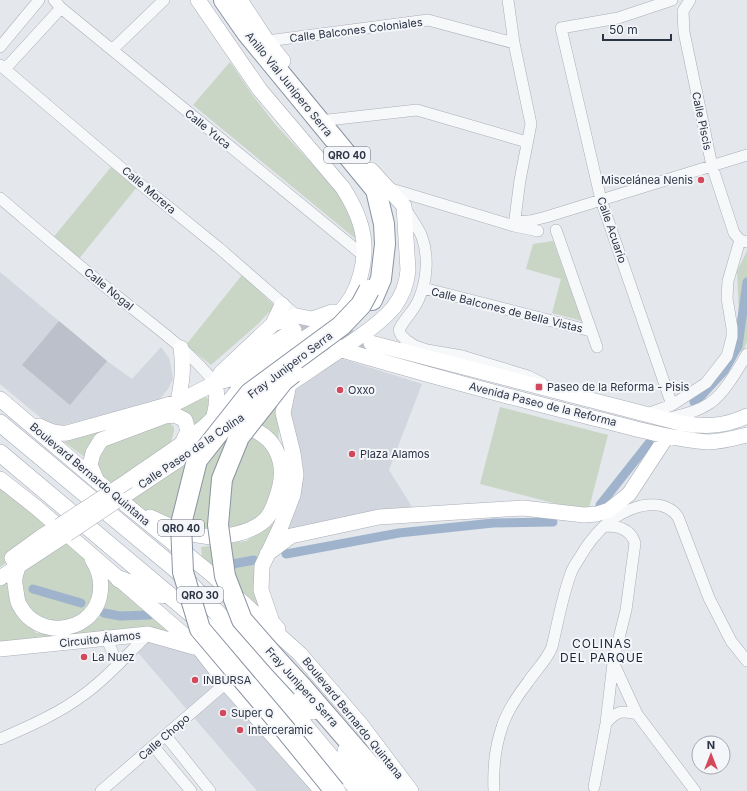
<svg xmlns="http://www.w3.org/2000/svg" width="747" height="791" viewBox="0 0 747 791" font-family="Inter,sans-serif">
<rect width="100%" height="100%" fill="#e4e7ec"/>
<!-- built -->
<path fill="#d2d6de" d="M0,272L107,361L132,379L161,347L169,358L171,366L173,379L168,389L159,400L64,425L56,427L50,425L30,409L0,384Z
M343,359L422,384L389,470L414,510L283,531L298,495L287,415L291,396L296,387L321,368Z
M148,634L199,648L322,791H257L134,648Z"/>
<!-- green -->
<path fill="#c9d6c5" d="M230,62L254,97L275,124L340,194L350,210L357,240L193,105Z
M111,167L137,187L78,260L52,239Z
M553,241L582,321L552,313L561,279L526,269L533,244Z
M747,251V342L741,355L737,271Z
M242,275L275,306L258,324L211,365L186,345Z
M281,396L278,442L240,423Z
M206,397L213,403L210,415L193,431L176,413L102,436L86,458L64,442Z
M500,407L608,435L588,512L480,484Z
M169,422L174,427V431L171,442L125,476L110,484C98,474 96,465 97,450L161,423Z
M230,425L272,444L279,490L251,530L185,533L121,498Z
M0,479L59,526L0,567Z
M275,523L263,612L203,565L201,547L246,541Z
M67,534L95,564L96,608L58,629L19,604V564Z
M107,579L180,638L0,646V586L6,581L17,612L36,633L61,634L99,617Z"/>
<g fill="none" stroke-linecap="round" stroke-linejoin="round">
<!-- canal -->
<path stroke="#9fb4cc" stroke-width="9" d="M694,402L702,395L724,371L738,346L747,282
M600,505L649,443
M286,554L399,533L493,523L553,522
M222,566L254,560
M33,589L81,603
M104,613L120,616L150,615"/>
</g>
<!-- building -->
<path fill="#bbc0ca" d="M59,321L107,361L70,405L22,365Z"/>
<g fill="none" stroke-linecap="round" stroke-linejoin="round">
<!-- secondary-tunnel -->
<path stroke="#bfc3cb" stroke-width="15" stroke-dasharray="15 8" stroke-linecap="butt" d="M294,330L313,327L366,342"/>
<!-- street casing -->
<g stroke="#a9aeb7" stroke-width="12">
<path id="street" d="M54,0L61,8L364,256
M508,0L514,43L531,124L520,180L514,226
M672,0L618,18L561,28L601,200L672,405
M690,0L683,11L684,32L712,166L734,233L740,240L747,242
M267,41L428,20L514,43
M0,47L39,0
M112,50L164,0
M0,65L139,183L219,248L297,316
M5,69L61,8
M328,120L417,110L527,142
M388,188L514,226L538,231
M0,198C40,232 80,267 122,300C154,326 189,350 215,383
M405,208C410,217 418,227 422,237C429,257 427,282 418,301C413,312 404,319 399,330L401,335L406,340L415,346L427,350L462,356L528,376L542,383
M515,222L530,221L546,217L747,155
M556,230L597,347
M423,288L591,331
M647,414L672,405L706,383L727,356L732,337V328L727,298L728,281L740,240
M666,419C681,415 697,412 710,403C724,394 738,369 747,354
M604,526C617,526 630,528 635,543L626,610L613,662L637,714L695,791
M106,637L118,665
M606,723C617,711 621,710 637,714
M166,736L210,791
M0,739C30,726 60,713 86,693C109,676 128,654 148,634
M154,747L191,791
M594,787L606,723L613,663
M101,791L226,683
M494,791C493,770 495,747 502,727C507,711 518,695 528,682C536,670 547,660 552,647C558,622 562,597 571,573C573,567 577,562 580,557C594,533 613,513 641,506C655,503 670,505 678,517L709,598L731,641L747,661"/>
</g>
<!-- secondary casing -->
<g stroke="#a9aeb7" stroke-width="16">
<path id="secondary" d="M240,0L267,41L283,61
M273,324L282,305
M371,343L680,423C704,427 724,427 747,416
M336,345L342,350C425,374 509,397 593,418C631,427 669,439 708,442C721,442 735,438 747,435
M285,387C310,370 335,354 359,337C372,328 384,319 394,307C402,296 407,284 408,270L404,206L371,170
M0,399L98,482L210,573L300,654L362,726L411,791
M178,402C182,381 184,369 181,348
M214,416C217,405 218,395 215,383L221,373L273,324L287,319L297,316L312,319L332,312
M39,426C49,431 56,434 67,433L178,402L215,383L234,378L266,348L294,330
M0,479L37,508L199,648L226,683L322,791
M97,481L90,465L93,453L101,440L165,416L175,415L185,420L188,431L182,443
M128,481C153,463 181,446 205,426C214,418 222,409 230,400C238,391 245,380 254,373C279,351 311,338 336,316C361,294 370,254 360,223C356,210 350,199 343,188L260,90L198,0
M121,498L208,440
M150,517C167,525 185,534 204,536C222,539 251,533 265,520C272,513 274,505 277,496C289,462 275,430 237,426
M267,554L291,536L379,517L523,508L584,515L597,514L609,510L629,494L667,436
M12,558L41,537L59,526
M19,564C18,569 15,574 15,579C14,583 16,587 16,591C17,596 17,602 20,606C37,638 88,635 99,599C103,584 100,571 92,559
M0,578L67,534
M278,629L272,622L261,590L262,566L281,526L293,495L296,475L293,453L283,413L289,384
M0,649L148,634L194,647"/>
</g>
<!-- primary casing -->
<g stroke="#a3abb8" stroke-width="18">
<path id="primary" d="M0,423L178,571L278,678L313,711
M0,453L232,648L268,682L359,791
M119,579L162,595
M346,751L376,791"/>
</g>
<!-- highway casing -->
<g stroke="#8b94a3" stroke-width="22">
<path id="highway" d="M224,0L247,33L376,190L384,224L385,244L381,279L372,300
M302,687L392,791"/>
</g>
<!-- street -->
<use href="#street" stroke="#f7f8fa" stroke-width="11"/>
<!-- secondary -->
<use href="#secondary" stroke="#fff" stroke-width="15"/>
<!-- primary -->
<use href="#primary" stroke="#fff" stroke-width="17"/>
<!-- highway -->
<use href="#highway" stroke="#fff" stroke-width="20"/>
<!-- secondary-bridge casing -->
<g stroke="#a9aeb7" stroke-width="16" stroke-linecap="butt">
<path id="secondary-bridge" d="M59,526L128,481
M67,534L119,499"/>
</g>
<!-- highway-bridge casing -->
<g stroke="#8b94a3" stroke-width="22" stroke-linecap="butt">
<path id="highway-bridge" d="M293,373L283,381L239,437L222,479L218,525L225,576L242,620L278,661L302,687
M335,791L283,727L200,629L183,572L181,524L197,460L250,393L341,326L361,305L369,290"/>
</g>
<!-- secondary-bridge -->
<use href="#secondary-bridge" stroke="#fff" stroke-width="15"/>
<!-- highway-bridge -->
<use href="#highway-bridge" stroke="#fff" stroke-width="20"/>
</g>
<!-- markers -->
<g fill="#d1495b" stroke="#f4f6f9" stroke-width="1.5">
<circle cx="701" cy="180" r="4"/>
<rect x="535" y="383" width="8" height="8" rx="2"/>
<circle cx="340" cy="390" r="4"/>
<circle cx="352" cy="454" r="4"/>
<circle cx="84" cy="657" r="4"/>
<circle cx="195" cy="680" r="4"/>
<circle cx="223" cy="713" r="4"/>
<circle cx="240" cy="730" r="4"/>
</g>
<g text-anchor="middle" stroke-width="4" stroke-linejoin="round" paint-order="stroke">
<!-- shield labels -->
<g fill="#f4f6f9" stroke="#676e7b" stroke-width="1">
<rect x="324" y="147" width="46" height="16" rx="3"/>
<rect x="158" y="520" width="46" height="16" rx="3"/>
<rect x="177" y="587" width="46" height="16" rx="3"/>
</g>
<g font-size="10" font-weight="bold" fill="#2b3445">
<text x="347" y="159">QRO 40</text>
<text x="181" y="532">QRO 40</text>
<text x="200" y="599">QRO 30</text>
</g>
<!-- street labels -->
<g font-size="11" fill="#2b3445" stroke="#f4f6f9">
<text transform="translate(356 30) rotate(-7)" y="4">Calle Balcones Coloniales</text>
<text transform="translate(289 84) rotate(51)" y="4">Anillo Vial Junípero Serra</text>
<text transform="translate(702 121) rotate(78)" y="4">Calle Piscis</text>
<text transform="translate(208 129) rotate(39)" y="4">Calle Yuca</text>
<text transform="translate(149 190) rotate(40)" y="4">Calle Morera</text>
<text transform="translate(612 230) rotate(71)" y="4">Calle Acuario</text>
<text transform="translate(109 289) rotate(39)" y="4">Calle Nogal</text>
<text transform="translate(507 310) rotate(14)" y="4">Calle Balcones de Bella Vistas</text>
<text transform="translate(290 365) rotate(-37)" y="4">Fray Junipero Serra</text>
<text transform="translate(543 404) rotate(14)" y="4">Avenida Paseo de la Reforma</text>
<text transform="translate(191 451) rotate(-34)" y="4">Calle Paseo de la Colina</text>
<text transform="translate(90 474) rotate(40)" y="4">Boulevard Bernardo Quintana</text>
<text transform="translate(100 639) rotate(-6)" y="4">Circuito Álamos</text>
<text transform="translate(302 687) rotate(48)" y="4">Fray Junipero Serra</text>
<text transform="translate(353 718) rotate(51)" y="4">Boulevard Bernardo Quintana</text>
<text transform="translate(164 737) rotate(-41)" y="4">Calle Chopo</text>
</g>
<!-- poi labels -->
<g font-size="11" fill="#2b3445" stroke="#f4f6f9" text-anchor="start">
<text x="693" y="184" text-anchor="end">Miscelánea Nenis</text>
<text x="547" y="391">Paseo de la Reforma - Pisis</text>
<text x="348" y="394">Oxxo</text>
<text x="360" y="458">Plaza Alamos</text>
<text x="92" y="661">La Nuez</text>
<text x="203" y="684">INBURSA</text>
<text x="231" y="717">Super Q</text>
<text x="248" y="734">Interceramic</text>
</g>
<!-- neighbourhood labels -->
<g font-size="12" letter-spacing="1" fill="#1d2536" stroke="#f4f6f9">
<text x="602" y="648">COLINAS<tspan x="602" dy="14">DEL PARQUE</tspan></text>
</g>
</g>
<!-- north arrow -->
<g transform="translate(711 755)"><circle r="19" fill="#f4f6f9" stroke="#a4a8b1"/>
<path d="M0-3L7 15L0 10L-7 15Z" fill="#d1495b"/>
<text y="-6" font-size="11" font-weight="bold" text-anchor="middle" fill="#2b3445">N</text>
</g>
<!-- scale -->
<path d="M603 34v6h68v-6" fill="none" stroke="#2b3445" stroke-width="2"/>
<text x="609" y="34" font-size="12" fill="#2b3445" stroke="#f4f6f9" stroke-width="3" paint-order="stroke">50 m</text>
</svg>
